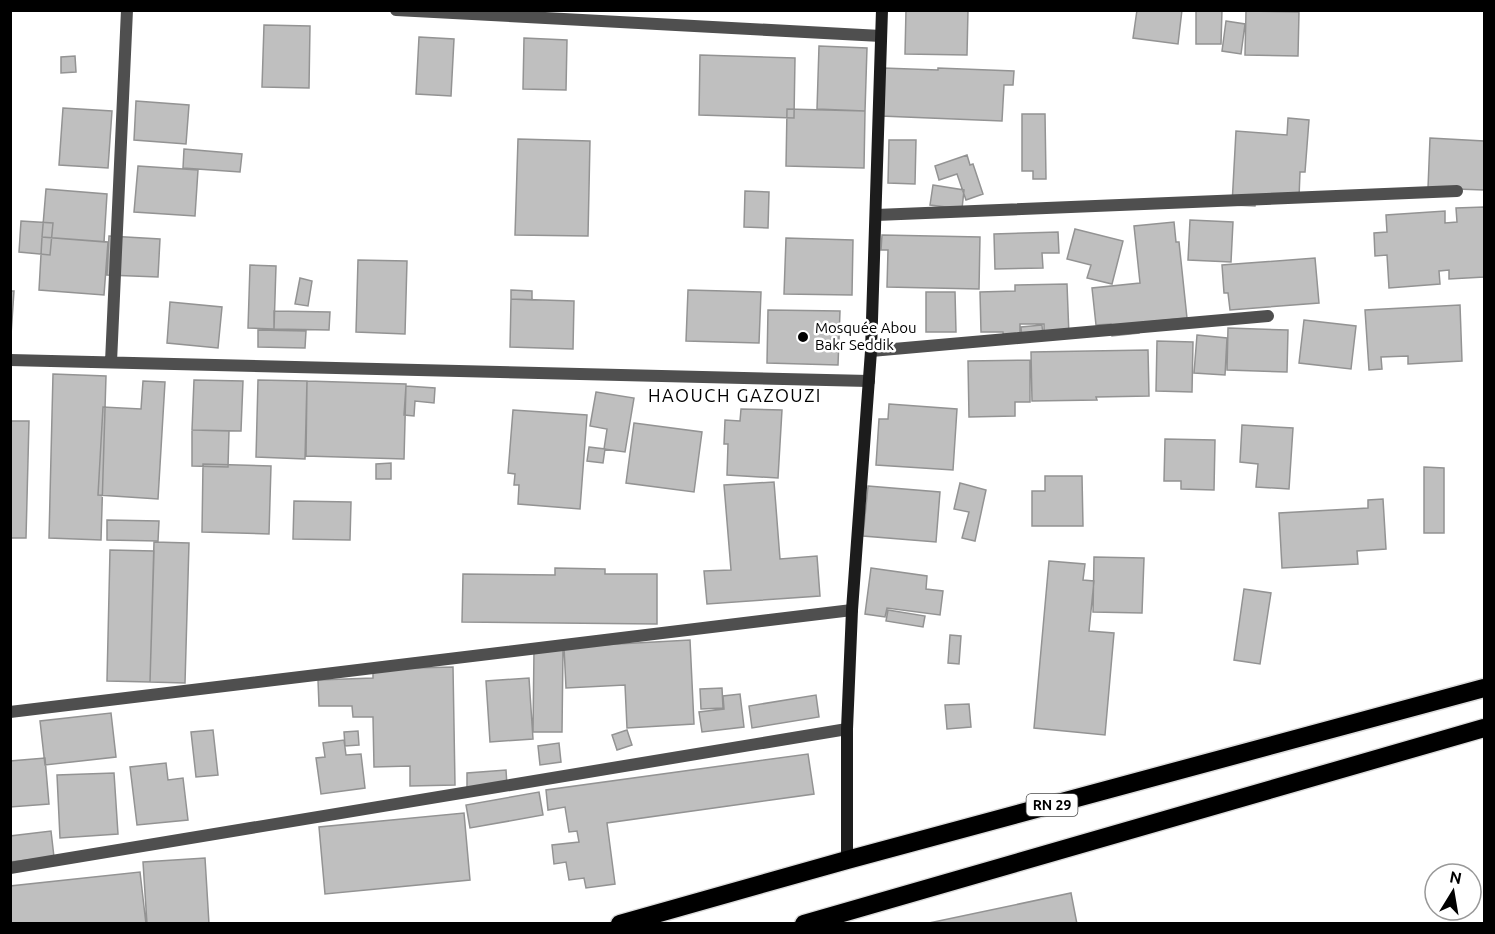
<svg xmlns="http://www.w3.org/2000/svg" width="1495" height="934" viewBox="0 0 1495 934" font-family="Ubuntu,sans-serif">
<rect width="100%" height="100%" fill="#fff"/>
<!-- building -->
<path fill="#bfbfbf" stroke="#939393" stroke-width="1.5" d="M906,10H968L967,55L905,54Z
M1137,10H1182L1178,44L1133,38Z
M1196,10H1222L1221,44H1196Z
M1246,11L1299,12L1298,56L1245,55Z
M1226,21L1245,24L1241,54L1222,51Z
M264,25L310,26L309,88L262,87Z
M419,37L454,39L451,96L416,94Z
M524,38L567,40L566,90L523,89Z
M819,46L867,48L865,111L817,109Z
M700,55L795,58L794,118L699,115Z
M75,56L76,72L61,73V57Z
M883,68L938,70V68L1014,71L1013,85H1004L1002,121L881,116Z
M136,101L189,105L186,144L134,140Z
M63,108L112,111L108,168L59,165Z
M787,109L865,111L864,168L786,166Z
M1022,114H1045L1046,179H1033V171H1022Z
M1288,118L1309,120L1305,172H1300L1299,198L1256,195L1255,206L1232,205L1236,131L1287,135Z
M1430,138L1484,141V190L1428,188Z
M518,139L590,141L588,236L515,235Z
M889,140H916L915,184L888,183Z
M184,149L242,154L240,172L183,168Z
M967,155L970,165L973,164L983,194L966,200L957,174L939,180L935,166Z
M138,166L198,170L195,216L134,212Z
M933,185L964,190L962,209L930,205Z
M46,189L107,194L104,242L42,237Z
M745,191L769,192L768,228L744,227Z
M1484,207V277L1449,279V270L1439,271L1440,284L1389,288L1387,255L1375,256L1374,233L1387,232L1386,215L1445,211V223L1457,222L1456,208Z
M1190,220L1233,222L1231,262L1188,260Z
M21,221L53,223L50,255L19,252Z
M1174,222L1176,242H1179L1187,318L1138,323L1139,333L1112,336L1111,324L1096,325L1092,288L1140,283L1134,226Z
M1075,229L1123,241L1112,284L1087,278L1091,265L1067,259Z
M1058,232L1059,253H1042L1043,268L995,269L994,234Z
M882,235L980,237L979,289L887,287L888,250H881Z
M109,236L160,239L158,277L107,275Z
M42,237L108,242L104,295L39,290Z
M786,238L853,240L852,295L784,294Z
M1315,258L1319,303L1230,310L1228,293H1224L1222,265Z
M358,260L407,261L405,334L356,332Z
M250,265L276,266L274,329L248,328Z
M300,278L312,281L308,306L295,304Z
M1067,284L1069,336L1044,337V324H1020V340H1004L1003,332H981L980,292L1015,291V285Z
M511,290L532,291V300L511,299Z
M688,290L761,292L759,343L686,341Z
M10,291H14L11,335H10Z
M926,292H955L956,332H926Z
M511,299L574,301L573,349L510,347Z
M170,302L222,307L218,348L167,343Z
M1460,305L1462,361L1408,364V356L1381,357L1382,369L1369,370L1365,310Z
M768,310L840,311L838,365L767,363Z
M274,311L330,312L329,330L274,329Z
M1304,320L1356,326L1351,369L1299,363Z
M1042,325L1043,337L1022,339L1021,327Z
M1228,328L1288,330L1287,372L1227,370Z
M258,330L306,331L305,348L258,347Z
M1197,335L1227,338L1225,375L1194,373Z
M1157,341L1193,342L1192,392L1156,391Z
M1148,350L1149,396L1096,397L1097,400L1032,401L1031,352Z
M1030,360V402H1015V416L969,417L968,361Z
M53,374L106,376L101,540L49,538Z
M194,380L243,381L241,431L192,430Z
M258,380L307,381L305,459L256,457Z
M143,381L165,382L158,499L98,495L103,407L141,409Z
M307,381L406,384L404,459L306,456Z
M406,386L435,388L434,403L415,401L414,416L404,415Z
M596,392L634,398L625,452L604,449L607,429L590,426Z
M889,404L957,409L953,470L876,465L879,419H888Z
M741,409L782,410L778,478L727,475L728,444H724L725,420L740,421Z
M513,410L587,415L580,509L518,504L519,485H514L515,474L508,473Z
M10,421H29L26,538H10Z
M634,423L702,432L694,492L626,483Z
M1242,425L1293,428L1289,489L1256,487L1258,464L1240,462Z
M192,430L229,431L228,467L192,466Z
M1165,439L1215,440L1214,490L1181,489V481H1164Z
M589,447L605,449L603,463L587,461Z
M391,463V479H376V464Z
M203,464L271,466L269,534L202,532Z
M1424,467L1444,468V533H1424Z
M1045,476H1082L1083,526H1032V491H1045Z
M774,482L780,559L817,556L820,596L707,604L704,571L731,570L724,485Z
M960,483L986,490L975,541L962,538L969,512L954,509Z
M868,486L940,492L936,542L863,536Z
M1383,499L1386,549L1357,551L1358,564L1282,568L1279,513L1368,508V500Z
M294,501L351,502L350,540L293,539Z
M107,520L159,521L158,541L107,540Z
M154,542L189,543L185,683L150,682Z
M110,550L154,551L150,682L107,681Z
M1094,557L1144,558L1142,613L1093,612Z
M1049,561L1085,564L1083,580L1094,581L1089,631L1114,633L1105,735L1034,728Z
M555,568L605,569V574H657V624L462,622L463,574L555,575Z
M871,568L927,576L926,589L943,591L940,615L887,608L885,617L865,614Z
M1244,589L1271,593L1260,664L1234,660Z
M888,610L925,616L923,627L886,621Z
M950,635L961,636L959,664L948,663Z
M690,640L694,724L627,728L625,685L566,688L564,647Z
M534,650H563L562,732H533Z
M453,667L455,785L410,786V766L374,767L373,717H353L352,706H319L318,680L373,678V669Z
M529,678L533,739L490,742L486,681Z
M722,688L723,708L701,709L700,689Z
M740,694L744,727L702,732L699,712L724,709L723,696Z
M816,695L819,717L752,728L749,706Z
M969,704L971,727L947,729L945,705Z
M111,713L116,757L45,765L40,721Z
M213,730L218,775L196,777L191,732Z
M627,730L632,745L617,750L612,735Z
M358,731L359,745L345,746L344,732Z
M344,740L346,755L361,754L365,788L321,794L316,758L325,757L323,743Z
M559,743L561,762L540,765L538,746Z
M808,754L814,794L607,823L615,884L586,888L584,878L569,880L566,862L554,864L552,845L579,842L577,831L569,832L565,807L548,810L546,790Z
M45,758L49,804L10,807V761Z
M166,763L168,780L183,778L188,820L137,825L130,767Z
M506,770L507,786L467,789V773Z
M114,773L118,834L60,838L57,775Z
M539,792L543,815L470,828L466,805Z
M464,813L470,880L325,894L319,827Z
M51,831L54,857L10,862V836Z
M205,858L209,924H147L143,862Z
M140,872L146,924H10V886Z
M1071,893L1077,924L929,923Z"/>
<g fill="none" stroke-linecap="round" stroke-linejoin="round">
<!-- highway casing -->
<g stroke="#dbdbdb" stroke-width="21">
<path id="highway" d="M620,924L847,860L1484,688
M804,924L1484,728"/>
</g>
<!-- street -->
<path stroke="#4f4f4f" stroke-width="12" d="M396,10L881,36
M876,215L1457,191
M871,351L1268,316
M10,360L869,381
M111,362L127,10
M10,712L852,610
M10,868L847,729"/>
<!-- secondary -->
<path stroke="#1c1c1c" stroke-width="12" d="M847,860V729L852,610L871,351L882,10"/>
<!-- highway -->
<use href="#highway" stroke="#000" stroke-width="18"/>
</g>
<!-- markers -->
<circle fill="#000" stroke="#fff" stroke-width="2" cx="803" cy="337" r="6"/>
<g text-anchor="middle" stroke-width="5" stroke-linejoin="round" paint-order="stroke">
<!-- shield labels -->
<rect fill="#fff" stroke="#4c4c4c" stroke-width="1.5" x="1026.5" y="794" width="51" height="22" rx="4.5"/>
<g font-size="14" font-weight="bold" fill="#000">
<text x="1052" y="810">RN 29</text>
</g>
<!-- poi labels -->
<g font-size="15" fill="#000" stroke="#fff" text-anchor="start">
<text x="815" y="333">Mosquée Abou<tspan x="815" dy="17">Bakr Seddik</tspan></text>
</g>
<!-- quarter labels -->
<g font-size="18" letter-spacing="1.5" fill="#000" stroke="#fff">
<text x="735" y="402">HAOUCH GAZOUZI</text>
</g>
</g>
<!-- border -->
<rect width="1495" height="934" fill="none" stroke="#000000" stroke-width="24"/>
<!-- north arrow -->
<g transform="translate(1453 892) rotate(11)"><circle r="28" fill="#ffffff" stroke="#999999" stroke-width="1.5"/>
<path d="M0-4.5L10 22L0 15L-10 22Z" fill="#000000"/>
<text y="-9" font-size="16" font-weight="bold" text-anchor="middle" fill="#000000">N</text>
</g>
</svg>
